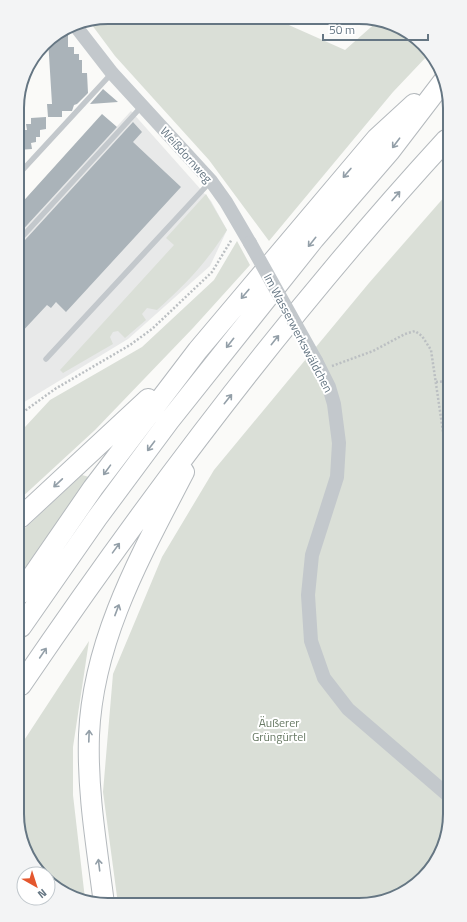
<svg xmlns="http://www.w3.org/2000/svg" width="467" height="922" viewBox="0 0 467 922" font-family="'Titillium Web',sans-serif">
<rect width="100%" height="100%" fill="#fafaf8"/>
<!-- built -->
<path fill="#e8e9e9" d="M131,111L211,201L227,230L210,266L128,339L21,404L19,400L18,235Z"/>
<!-- green -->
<path fill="#dadfd7" d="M108,17L273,18L345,50L379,20L419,40L429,54L393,92L269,241L209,160L115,56L89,21Z
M206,194L227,230C206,263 186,284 157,310L147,308L142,314L146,320L125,338L118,331L113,332L110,337L113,344L63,373L60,370L174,245L166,238Z
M446,195L450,820L431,870L388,900L118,904L103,792L113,674L162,557L214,470L369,283Z
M237,241L250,265L193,328L95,430L20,499V431L25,427L50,400L142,347L214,280Z
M82,475L89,477L20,575V533Z
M89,641L73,747V795L85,899L48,883V874H42L22,843L21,745Z"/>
<!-- building -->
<path fill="#aab3b9" d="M68,35V47H74V54H79V60H82V73H87L88,93L77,104L74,105L72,111H62V117H48L47,104H52L48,39L54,36Z
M103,89L118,102L90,104Z
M102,114L117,127L18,235V207Z
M46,117V129L40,130V137H36V142L31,143L32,149L18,150V130H27L26,124H31V118Z
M133,122L142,132L133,142L181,187L66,312L56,302L51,308L47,305L19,335V239L21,241L25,240Z"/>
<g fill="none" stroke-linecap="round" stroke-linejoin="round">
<!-- motorway casing -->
<g stroke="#b4b9bd" stroke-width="22">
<path id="motorway" d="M20,518L148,399
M20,594L93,488L198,350L377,138L414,104
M21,627L97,518L169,421L314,239L390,151L445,79
M21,685C151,494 290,310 446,140
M104,904C97,848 87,792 89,735C93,639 141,555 184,472"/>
</g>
<!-- path -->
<path stroke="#bbbfc2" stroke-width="2.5" stroke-dasharray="2 2" stroke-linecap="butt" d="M332,366L373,351L405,334L415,331L422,336L431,350L445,445L448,450
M436,382L447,381
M19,415L55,389L130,345L152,329L212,272L232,239"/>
<!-- service -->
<path stroke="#c3c8cc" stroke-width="5.5" d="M18,175L112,73
M22,237L142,106
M46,359L211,181"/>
<!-- tertiary -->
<path stroke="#c3c8cc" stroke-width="14" d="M74,24L112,73L211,181L226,202L250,243
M316,361L329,387L334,404L339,443L337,477L312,555L308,595L311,641L324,678L348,709L450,797"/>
<!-- motorway -->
<use href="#motorway" stroke="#fff" stroke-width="20"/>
<!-- tertiary-bridge -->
<path stroke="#c3c8cc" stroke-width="14" d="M250,243L316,361"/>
</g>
<!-- one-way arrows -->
<defs><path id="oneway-shaft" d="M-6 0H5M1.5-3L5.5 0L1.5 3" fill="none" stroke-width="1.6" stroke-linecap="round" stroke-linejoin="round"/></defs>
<g stroke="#939fa8">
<use href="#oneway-shaft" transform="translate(396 143) rotate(127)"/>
<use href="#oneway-shaft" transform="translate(347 173) rotate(131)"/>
<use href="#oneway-shaft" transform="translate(396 196) rotate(-49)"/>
<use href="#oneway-shaft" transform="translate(312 242) rotate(129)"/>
<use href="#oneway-shaft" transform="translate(245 294) rotate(130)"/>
<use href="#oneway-shaft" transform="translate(275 340) rotate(-51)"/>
<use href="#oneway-shaft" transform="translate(230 343) rotate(128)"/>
<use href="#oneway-shaft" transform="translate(228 399) rotate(-51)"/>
<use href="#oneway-shaft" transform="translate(151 446) rotate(127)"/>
<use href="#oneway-shaft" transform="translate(107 470) rotate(126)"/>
<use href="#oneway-shaft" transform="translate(58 483) rotate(137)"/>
<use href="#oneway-shaft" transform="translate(116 548) rotate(-54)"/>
<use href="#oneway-shaft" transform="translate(117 610) rotate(-69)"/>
<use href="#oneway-shaft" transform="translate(43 653) rotate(-56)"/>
<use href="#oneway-shaft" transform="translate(89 736) rotate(-88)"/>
<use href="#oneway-shaft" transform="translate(99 865) rotate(-97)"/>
</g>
<g text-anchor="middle" stroke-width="4" stroke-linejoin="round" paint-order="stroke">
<!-- street labels -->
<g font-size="12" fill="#657683" stroke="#fff">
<text transform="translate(186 155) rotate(48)" y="4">Weißdornweg</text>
<text transform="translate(298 333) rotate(62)" y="4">Im Wasserwerkswäldchen</text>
</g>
<!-- park labels -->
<g font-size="12" fill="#687a64" stroke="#fff">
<text x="279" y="727">Äußerer<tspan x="279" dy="14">Grüngürtel</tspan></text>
</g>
</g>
<!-- crop -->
<path d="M0 0H467V922H0ZM108 24H359A84 84 0 0 1 443 108V814A84 84 0 0 1 359 898H108A84 84 0 0 1 24 814V108A84 84 0 0 1 108 24Z" fill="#f3f4f5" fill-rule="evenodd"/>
<path fill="none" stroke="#657683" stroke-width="2" d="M108 24H359A84 84 0 0 1 443 108V814A84 84 0 0 1 359 898H108A84 84 0 0 1 24 814V108A84 84 0 0 1 108 24Z"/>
<!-- north arrow -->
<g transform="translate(36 886) rotate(141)"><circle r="19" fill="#ffffff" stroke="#c1c8cd"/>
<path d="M0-3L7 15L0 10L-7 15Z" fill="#e4572e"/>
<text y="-6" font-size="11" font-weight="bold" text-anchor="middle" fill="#657683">N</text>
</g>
<!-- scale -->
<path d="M323 34v6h105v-6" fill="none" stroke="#657683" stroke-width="2"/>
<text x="329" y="34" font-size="12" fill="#657683" stroke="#ffffff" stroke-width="3" paint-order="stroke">50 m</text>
</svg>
